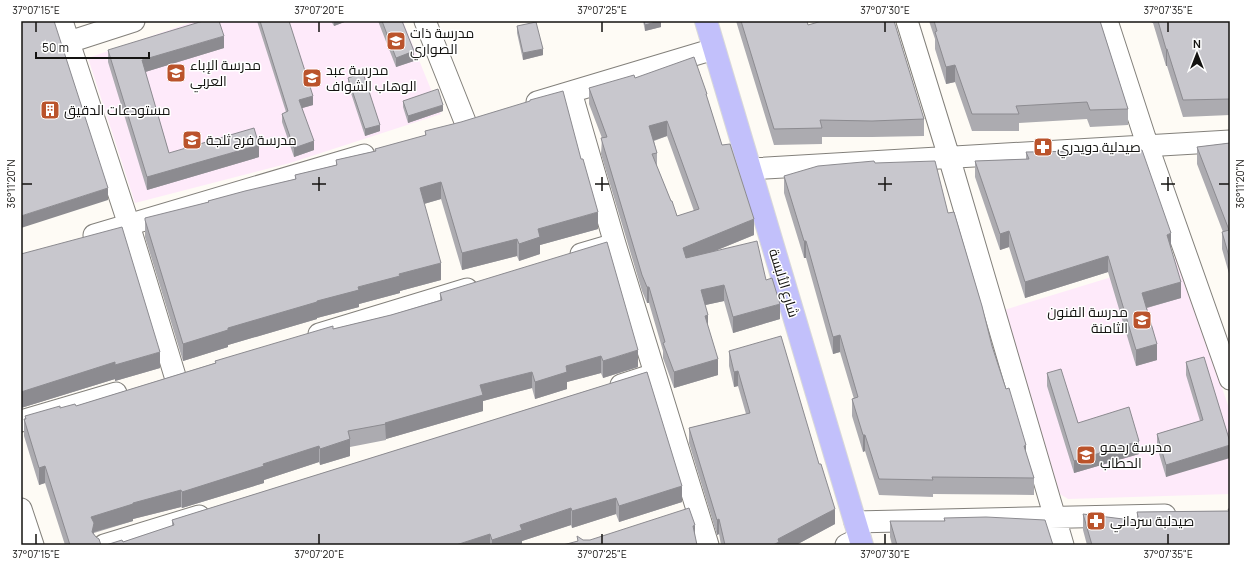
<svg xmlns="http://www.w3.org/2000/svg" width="1251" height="566" viewBox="0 0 1251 566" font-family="Manrope,Cairo,sans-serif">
<rect width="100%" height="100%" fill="#fefbf5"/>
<!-- education -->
<path fill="#feeafa" d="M195,21H403L441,114L290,163L135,203L88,58Z
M1177,257L1230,411V494L1068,499L1060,494L1004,310Z"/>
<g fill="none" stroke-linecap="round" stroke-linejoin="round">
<!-- minor casing -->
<g stroke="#83807b" stroke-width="23">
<path id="minor" d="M62,21L129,225L175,376
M425,21L466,124
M907,21L949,157L1063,545
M1107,21L1148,147L1230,379
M69,42L134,21
M571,92L615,244L708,545
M537,102L714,49
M750,169L1230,141
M94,235L364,155
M581,254L615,244
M319,334L467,289
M621,385L655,374
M21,421L116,393
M21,509L33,545
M855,522L1165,515
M104,545L199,516
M846,545L860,538"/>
</g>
<!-- major casing -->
<g stroke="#d9d9d9" stroke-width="24">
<path id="major" d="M706,21L862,545"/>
</g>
<!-- minor -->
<use href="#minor" stroke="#fff" stroke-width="21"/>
<!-- major -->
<use href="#major" stroke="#c2c0fb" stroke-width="22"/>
</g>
<!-- wall -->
<path fill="#acabb0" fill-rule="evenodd" d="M257,21H289L313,105L302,108L314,150L294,157L282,122V114L286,112Z
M331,21H347L334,26Z
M378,21H402L414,61L396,67Z
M643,21H661V27L645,31Z
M736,21H807L808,25L924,119V136L872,137H822V144L774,145Z
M929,21H1100L1128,109V125L1090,127L1087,119L1019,123V131H972L955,82L946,84L935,49V39Z
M1151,21H1230V115L1183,117L1167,66H1166L1153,23H1152Z
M517,26L543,55L523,60L517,33Z
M224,48L145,72L169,153L259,157L147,190L108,62V50Z
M348,78L380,131L365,136L348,84Z
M635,78L707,98L722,145L754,235L710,253L766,280L780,319L733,333L724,301L705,305L708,328L718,375L674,388L663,358V351L649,303H647L642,291L601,154L602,138L589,104V88ZM667,136L694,211L677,216L657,167V153L654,141Z
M403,101L443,111L408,123L403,107Z
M425,131L598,229L540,245V254L519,261L517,256L462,270L441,199L424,204L441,280L400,291V293L359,304V307L317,318V319L228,345V347L183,361L145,237V220L208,202V201L295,179V175L336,165V160L375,151V149L425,136Z
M1230,143V277L1222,249V232H1223L1197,164V147Z
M1026,152L1171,249L1181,298L1147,308L1157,360L1136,366L1108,272L1025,298L1009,247L1000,250L975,177V161L1026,159Z
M875,163L948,213L992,346L1034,478V495L933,494V497L879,495L865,451L863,452L852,416V399H854L840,352L833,354L806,258H804L784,193V176Z
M21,254L160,368L115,381V379L21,408Z
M440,293L638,367L603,378L601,373L567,382V389L535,399L532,388L483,401V411L386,439V440L350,447V456L320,465L319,462L264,480V483L182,508L181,507L133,519V521L94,533V534L101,545H65L45,483L39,485L24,436V419H25V416L76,406L215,363V361L333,329L391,315L440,300Z
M729,351L835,524L796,545H721L719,534L717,535L689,443V428L746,414L738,386L734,387L729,366Z
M1186,362L1230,442L1166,477L1157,447V434L1200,421L1186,375Z
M647,372L682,502L619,522L616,514L572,528L571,525L522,541V545H106L123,542L172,526V520Z
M1047,373L1078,423L1139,454L1074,473L1047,386Z
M1228,509H1230V545H1087L1083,530V514L1137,521V512L1228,511Z
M944,518L1053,545H892L890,537V521H944Z"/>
<!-- shaded-wall -->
<path fill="#8c8b90" d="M334,21H347L334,26Z
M659,21H661V27L645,31V25Z
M224,36V48L142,73V60Z
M543,49V55L523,60V53Z
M1166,49H1167V66H1166Z
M414,51V61L396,67V58Z
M955,65V82L946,84V67Z
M313,96V105L299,109V100Z
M443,105V111L408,123V116Z
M667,121V136L649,142V126Z
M380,125V131L365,136V129Z
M314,141V150L294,157V148Z
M259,145V157L147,190V177Z
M441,182V199L420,205V188Z
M108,188V200L21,228V216Z
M598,212V229L540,245V254L519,261V244L538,229Z
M754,219V235L683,264V248Z
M1009,231V247L1000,250V234Z
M1171,233V249L1167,251V235Z
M517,239V256L462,270V253Z
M804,241H806V258H804Z
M1108,256V272L1025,298V282Z
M441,263V280L400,291V293L359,304V307L317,318V319L228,345V347L183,361V344L228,328L317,301L399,274Z
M1181,282V298L1142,309V293Z
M724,285V301L701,306V290Z
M647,287H649V303H647Z
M780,304V319L733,333V317Z
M708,315V331L705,316Z
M840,335V352L833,354V337Z
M1157,344V360L1136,366V350Z
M638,350V367L603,378V361Z
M160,352V368L115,381V365Z
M601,356V373L567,382V389L535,399V382L566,366Z
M718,359V375L674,388V372Z
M115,362V379L21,408V392Z
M738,371V386L734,387V372Z
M532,372V388L483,401V411L386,439L385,423L480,385Z
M863,435H865V451L863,452Z
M350,439V456L320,465V449Z
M1139,441V454L1074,473V461Z
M1026,445V462L1024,446Z
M1230,445V458L1166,477V465Z
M319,446V462L264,480V483L182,508V492L263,464Z
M45,466V483L39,485V468Z
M682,486V502L619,522V506Z
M181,490V507L133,519V521L94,532L93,545L91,517L133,503Z
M616,498V514L572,528V511Z
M571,508V525L522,541V545H492V540L520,525Z
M835,509V524L796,545H773L778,539Z
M719,519V534L717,535V520Z
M695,525V542L693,526Z
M490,534V545H456Z"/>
<!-- building -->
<path fill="#c8c7cd" stroke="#8c8b90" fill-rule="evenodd" d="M21,21H54L108,188L21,216Z
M203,21H219L224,36L142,60L169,153L254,128L259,145L147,177L108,50Z
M260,21H289L313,96L299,100L314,141L294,148L282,114L288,111Z
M382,21H402L414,51L396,58Z
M644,21H659L645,25Z
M741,21H807L808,25L822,21H894L924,119L872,121L820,120L822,128L774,129Z
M934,21H1100L1128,109L1090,110L1087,102L1016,106L1019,114H972L955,65L946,67L935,32L937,31Z
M1158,21H1230V99L1183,100L1167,49H1166Z
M536,22L543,49L523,53L517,26Z
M694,57L707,94H706L722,145L730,144L754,219L683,248L686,258L757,241L766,280L772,278L780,304L733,317L724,285L701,290L708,315L705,316L718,359L674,372L663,343L665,342L649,287H647L642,275L601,138L607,137L589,88L634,75L635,78ZM667,121L699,209L677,216L672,201H671L652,154L657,153L649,126Z
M363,73L380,125L365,129L348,78Z
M438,89L443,105L408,116L403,101Z
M563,91L581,159H583L598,212L538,229L540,237L519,244L517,239L462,253L441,182L420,188L441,263L399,274L400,276L358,287L359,290L317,301V302L228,328V330L183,344L145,220V218L209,202L208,201L245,191L296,179L295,175L337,165L336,160L376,151L375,149L426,135L425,131L461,122L530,101V100Z
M1230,143V260L1222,232L1229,230L1197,147Z
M1142,150L1171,233L1167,235L1181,282L1142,293L1157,344L1136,350L1108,256L1025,282L1009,231L1000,234L975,161L1029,159L1026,152Z
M874,161L875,163L935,161L948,213L954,212L982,306L992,346L1006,389L1009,388L1026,445L1024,446L1034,478L932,477L933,480L879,479L865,435H863L852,399L858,397L840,335L833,337L806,241H804L784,176L818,166Z
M122,227L160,352L115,365V362L21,392V254Z
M607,242L638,350L603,361L601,356L566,366L567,372L535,382L532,372L480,385L483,395L385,423L386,424L348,431L350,439L320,449L319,446L263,464L264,466L182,492L181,490L133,503V504L91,517L94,523L92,532L96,537L99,539L101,545H70L45,466L39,468L24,419H26L25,416L60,406V408L75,404L76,406L216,363L215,361L333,326V329L391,315L442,300L440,293Z
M781,336L819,464H821L835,509L778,539L779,542L773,545H725L719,519L717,520L689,428L750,413L738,371L734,372L729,351Z
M1204,357L1230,442V445L1166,465L1157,434L1203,420L1186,362Z
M1061,369L1078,423L1129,407L1139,441L1074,461L1047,373Z
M647,372L682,486L619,506L616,498L572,511L571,508L520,525L522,530L492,540L490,534L456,545H106L122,540L123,542L174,525L172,520Z
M689,508L695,525L693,526L697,545H563L578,541L577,536L583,540H590Z
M1228,509H1230V545H1092L1083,514L1139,521L1137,512L1229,511Z
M986,517L1045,520L1053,545H897L890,521H945L944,518Z"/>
<!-- ticks -->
<path fill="none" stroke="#141311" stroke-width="1.5" d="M36,22V32M319,22V32M602,22V32M885,22V32M1168,22V32M319,177V191M602,177V191M885,177V191M1168,177V191M22,184H32M312,184H326M595,184H609M878,184H892M1161,184H1175M1219,184H1229M36,534V544M319,534V544M602,534V544M885,534V544M1168,534V544"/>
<!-- icons -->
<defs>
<g id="school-square" transform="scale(1)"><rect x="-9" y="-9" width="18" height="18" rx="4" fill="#ba532b" stroke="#fff"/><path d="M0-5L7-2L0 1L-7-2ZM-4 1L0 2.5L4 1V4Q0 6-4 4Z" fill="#fff"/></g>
<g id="building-square" transform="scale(1)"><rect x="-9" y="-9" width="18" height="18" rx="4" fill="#ba532b" stroke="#fff"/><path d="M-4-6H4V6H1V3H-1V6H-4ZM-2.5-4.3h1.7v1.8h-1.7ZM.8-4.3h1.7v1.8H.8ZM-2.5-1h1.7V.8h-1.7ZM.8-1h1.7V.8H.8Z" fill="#fff"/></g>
<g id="pharmacy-square" transform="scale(1)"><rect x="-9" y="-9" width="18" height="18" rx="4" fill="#ba532b" stroke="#fff"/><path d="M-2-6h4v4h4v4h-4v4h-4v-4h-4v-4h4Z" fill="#fff"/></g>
</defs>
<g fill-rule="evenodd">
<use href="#school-square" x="396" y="41"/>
<use href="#school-square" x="176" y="73"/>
<use href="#school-square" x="312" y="78"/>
<use href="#building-square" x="50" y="110"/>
<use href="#school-square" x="192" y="140"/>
<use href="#pharmacy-square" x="1043" y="147"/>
<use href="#school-square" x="1142" y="320"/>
<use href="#school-square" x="1086" y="455"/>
<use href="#pharmacy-square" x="1096" y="521"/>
</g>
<g text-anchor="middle" stroke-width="3" stroke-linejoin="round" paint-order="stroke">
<!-- poi labels -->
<g font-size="14" fill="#141311" stroke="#fff" text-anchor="start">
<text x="410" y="38">مدرسة ذات<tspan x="410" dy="16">الصواري</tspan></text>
<text x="190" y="70">مدرسة الإباء<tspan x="190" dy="16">العربي</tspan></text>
<text x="326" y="75">مدرسة عبد<tspan x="326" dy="16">الوهاب الشواف</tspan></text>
<text x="64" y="115">مستودعات الدقيق</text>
<text x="206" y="145">مدرسة فرج ثلجة</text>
<text x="1057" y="152">صيدلية دويدري</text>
<text x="1128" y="317" text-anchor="end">مدرسة الفنون<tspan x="1128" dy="16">الثامنة</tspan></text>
<text x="1100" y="452">مدرسة رحمو<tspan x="1100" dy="16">الحطاب</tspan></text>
<text x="1110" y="526">صيدلبة سرداني</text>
</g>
<!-- street labels -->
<g font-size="14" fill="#141311" stroke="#fff">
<text transform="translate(784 283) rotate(73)" y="5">شارع الألبسة</text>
</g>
</g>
<!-- border -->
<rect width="1251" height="566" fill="none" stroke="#ffffff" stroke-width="44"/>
<!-- north arrow -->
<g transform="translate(1197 54)" stroke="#ffffff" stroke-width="3" paint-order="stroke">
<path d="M0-3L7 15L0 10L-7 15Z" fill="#141311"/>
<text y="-6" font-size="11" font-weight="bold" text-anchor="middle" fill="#141311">N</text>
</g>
<!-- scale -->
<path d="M36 52v6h113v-6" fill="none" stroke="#141311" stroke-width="2"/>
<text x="42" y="52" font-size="12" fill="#141311" stroke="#ffffff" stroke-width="3" paint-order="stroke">50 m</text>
<rect x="22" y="22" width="1207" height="522" fill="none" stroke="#141311" stroke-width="1.5"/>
<g font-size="10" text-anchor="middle" fill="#141311">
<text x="36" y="14">37°07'15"E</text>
<text x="319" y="14">37°07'20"E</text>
<text x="602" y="14">37°07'25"E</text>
<text x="885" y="14">37°07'30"E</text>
<text x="1168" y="14">37°07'35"E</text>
<text transform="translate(11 184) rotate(-90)" y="4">36°11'20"N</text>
<text transform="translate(1240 184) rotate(-90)" y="4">36°11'20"N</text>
<text x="36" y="558">37°07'15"E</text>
<text x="319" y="558">37°07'20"E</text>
<text x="602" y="558">37°07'25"E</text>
<text x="885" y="558">37°07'30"E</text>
<text x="1168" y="558">37°07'35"E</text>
</g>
</svg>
